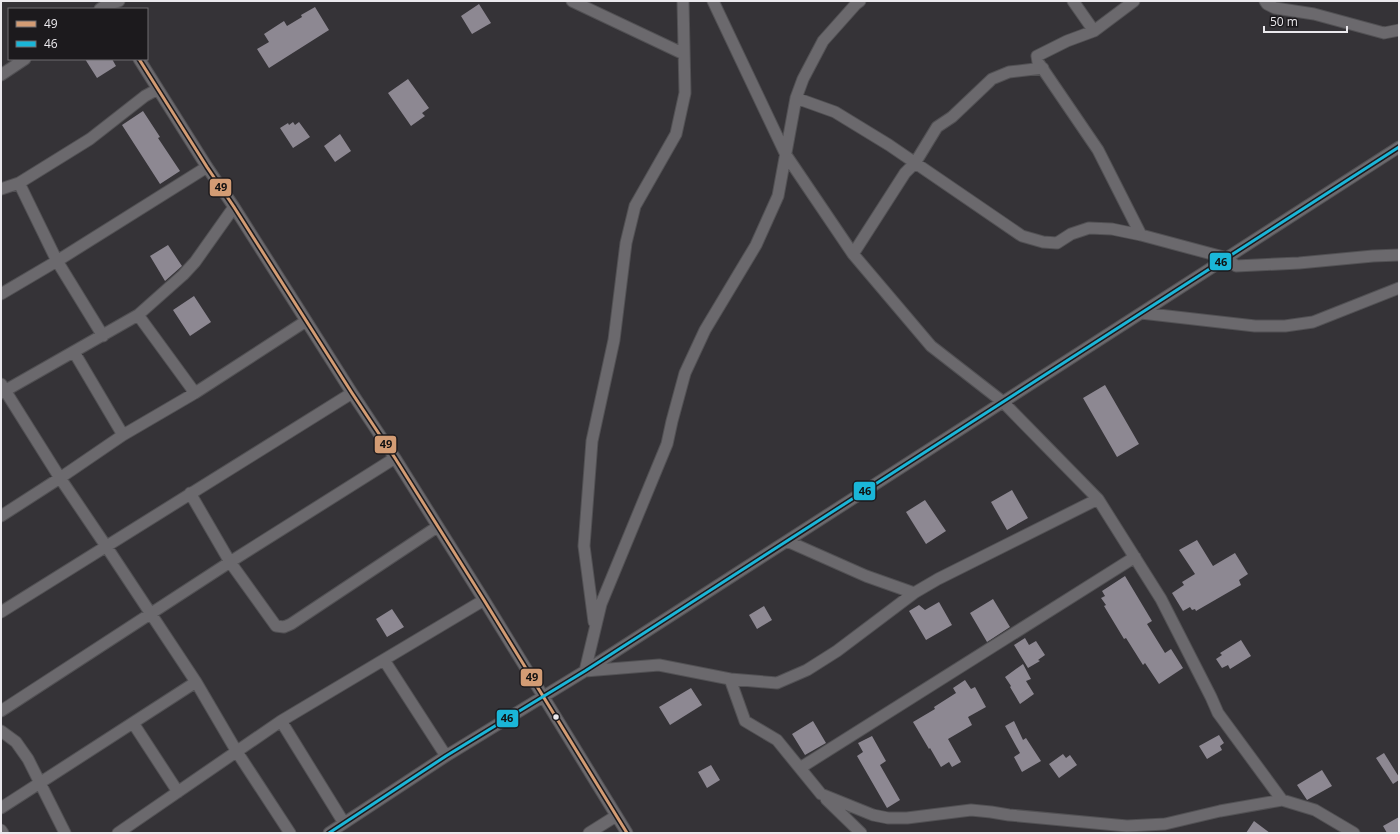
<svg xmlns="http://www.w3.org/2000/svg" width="1400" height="834" viewBox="0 0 1400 834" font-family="'Open Sans',sans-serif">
<rect width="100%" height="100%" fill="#353337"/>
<!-- building -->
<path fill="#8d8892" d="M479,4L491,23L472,34L461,16Z
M315,7L329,30L269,68L257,49L269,42L264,34L284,21L287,26L302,17L301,15Z
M85,59H112L116,66L97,78Z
M408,79L429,108L422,113L425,116L411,126L388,93Z
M143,111L160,137L158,138L180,171L160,184L122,125Z
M293,122L295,125L299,122L310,137L293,148L280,128L288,123L289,125Z
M340,134L351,151L335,162L324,146Z
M168,245L182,266L165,281L150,256Z
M194,296L211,322L190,336L173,310Z
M1105,385L1139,444L1117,457L1083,398Z
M1012,490L1028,518L1007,530L991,502Z
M925,500L946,531L926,544L906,512Z
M1197,540L1213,566L1235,553L1248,574L1239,580L1241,585L1196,611L1195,609L1192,610L1190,607L1183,611L1172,593L1184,585L1182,582L1195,574L1179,550Z
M1125,576L1152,621L1147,624L1165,653L1171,649L1183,668L1159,684L1145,663L1143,665L1126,638L1124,639L1104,606L1106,605L1101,598L1105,596L1102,591Z
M993,599L1010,627L987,642L970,613Z
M939,602L952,625L926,640L909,611L919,605L925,610Z
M764,606L772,620L757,629L749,615Z
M392,609L404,627L387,637L376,619Z
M1025,638L1029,645L1036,641L1045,655L1038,660L1040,661L1028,668L1014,645Z
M1241,640L1251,656L1230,669L1228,665L1222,668L1216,659L1222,655L1220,653Z
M1023,664L1031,679L1026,681L1034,694L1020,704L1010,687L1011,686L1005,677Z
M965,680L971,689L975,687L986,707L968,717L972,725L948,739L961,762L952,767L949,762L941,767L930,748L929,749L913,722L935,709L934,707L956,693L953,688Z
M691,688L702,705L670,725L659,707Z
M813,721L826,743L805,755L792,734Z
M1014,721L1023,740L1026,738L1041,761L1022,772L1014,757L1020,753L1005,726Z
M1219,735L1224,743L1220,746L1222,750L1207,759L1199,746Z
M872,736L886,761L880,765L900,800L887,808L857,756L863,752L858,743Z
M1384,753L1399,777V780L1393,784L1376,758Z
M1063,754L1066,758L1070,755L1077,765L1059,778L1049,764Z
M711,765L720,780L707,788L698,772Z
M1322,770L1332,786L1307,800L1297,785Z
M1399,817V833H1387L1383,826Z
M1254,821L1270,833H1246Z"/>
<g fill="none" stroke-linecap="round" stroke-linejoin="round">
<!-- minor casing -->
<g stroke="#525154" stroke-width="13">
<path id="minor" d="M572,1L684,54
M713,1L786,155L853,254L931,346L1003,402L1098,499L1161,599L1211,697L1218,713L1282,800
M860,1L856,4L823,41L803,79L796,98L778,196L756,245L705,330L685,373L672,421L667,444L601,604L585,671L659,665L730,679L745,721L777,740L821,794L873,815L888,818H907L971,810L991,812L1009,815L1127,826L1165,824L1220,811L1282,800L1315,810L1354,833
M1073,1L1094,31
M1134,1L1094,31L1067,41L1037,56L1038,62L1098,150L1141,235
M1265,1L1267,4L1275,8L1314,14L1384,33L1399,30
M100,9L106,5L119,1
M139,59L207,167L234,207L352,393L395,458L484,600L627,833
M1,75L25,59
M796,98L835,112L889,145L1022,236L1043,242L1057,243L1071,234L1089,228L1112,229L1141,235L1227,258L1236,266L1299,263L1373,256L1399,255
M19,183L57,261L103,336
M1,189L19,183L90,139L145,96L158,89
M853,254L905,173L915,163L937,127L952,117L992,79L1009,72L1043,68
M1,294L57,261L207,167
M1141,313L1255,326H1285L1313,322L1399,288
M138,315L195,393
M74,352L123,435
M1,384L60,478L106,546L196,682L237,752L290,833
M1,393L138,315L183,275L195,262L234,207
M190,493L230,562L276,626L284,627L291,624L437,527
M1,516L60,478L123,435L195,393L306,321
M787,541L866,576L914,593L938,579L1098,499
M1,612L352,393
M594,622L584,546L592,441L614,340L626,243L635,206L676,134L685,93L683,1
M384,660L446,756
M730,679L777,683L807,670L837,651L914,593
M1,711L230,562L395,458
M281,721L344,823
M133,723L178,792
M1,731L16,742L28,759L65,833
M800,768L1135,557
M826,799L861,833
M1,808L196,682
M1,830L3,833
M118,833L281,721L484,600
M329,833L446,756L585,671L1399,147
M589,833L616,816"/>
</g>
<!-- minor -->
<use href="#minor" stroke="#6b696d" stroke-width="11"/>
<!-- bus-1 casing -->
<g stroke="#1c1a1d" stroke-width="6">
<path id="bus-1" d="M139,59L207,167L234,207L352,393L395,458L484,600L627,833"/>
</g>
<!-- bus-2 casing -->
<g stroke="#1c1a1d" stroke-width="6">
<path id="bus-2" d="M329,833L446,756L585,671L1399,147"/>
</g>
<!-- bus-1 -->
<use href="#bus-1" stroke="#d39c74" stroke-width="3"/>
<!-- bus-2 -->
<use href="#bus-2" stroke="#1ab6d8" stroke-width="3"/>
</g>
<!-- markers -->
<circle fill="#ebe9ed" stroke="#1c1a1d" stroke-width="1.5" cx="556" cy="717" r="3.5"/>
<g stroke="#1c1a1d" stroke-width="1.5">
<rect x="209" y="178" width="23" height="19" rx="4" fill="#d39c74"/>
<rect x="1209" y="252" width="23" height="19" rx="4" fill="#1ab6d8"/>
<rect x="374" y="435" width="23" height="19" rx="4" fill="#d39c74"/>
<rect x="853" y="481" width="23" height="20" rx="4" fill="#1ab6d8"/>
<rect x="520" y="668" width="23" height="19" rx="4" fill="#d39c74"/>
<rect x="496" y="709" width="23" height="19" rx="4" fill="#1ab6d8"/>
</g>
<g font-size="11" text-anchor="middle" font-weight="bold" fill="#111">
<text x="221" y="191">49</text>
<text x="1221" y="266">46</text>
<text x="386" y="448">49</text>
<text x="865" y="495">46</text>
<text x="532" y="681">49</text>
<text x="507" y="722">46</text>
</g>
<!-- border -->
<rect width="1400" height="834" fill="none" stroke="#ebe9ed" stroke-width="4"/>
<!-- legend -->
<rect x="8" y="8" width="140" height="52" fill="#1c1a1d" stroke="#6f6d70"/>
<rect x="16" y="21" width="20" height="6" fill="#d39c74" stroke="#6f6d70"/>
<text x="44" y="28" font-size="12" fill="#ebe9ed">49</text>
<rect x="16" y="41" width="20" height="6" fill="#1ab6d8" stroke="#6f6d70"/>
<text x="44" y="48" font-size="12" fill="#ebe9ed">46</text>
<!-- scale -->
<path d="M1264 26v6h83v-6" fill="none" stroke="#ebe9ed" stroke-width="2"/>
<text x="1270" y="26" font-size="12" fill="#ebe9ed" stroke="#1c1a1d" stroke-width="3" paint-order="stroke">50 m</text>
</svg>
